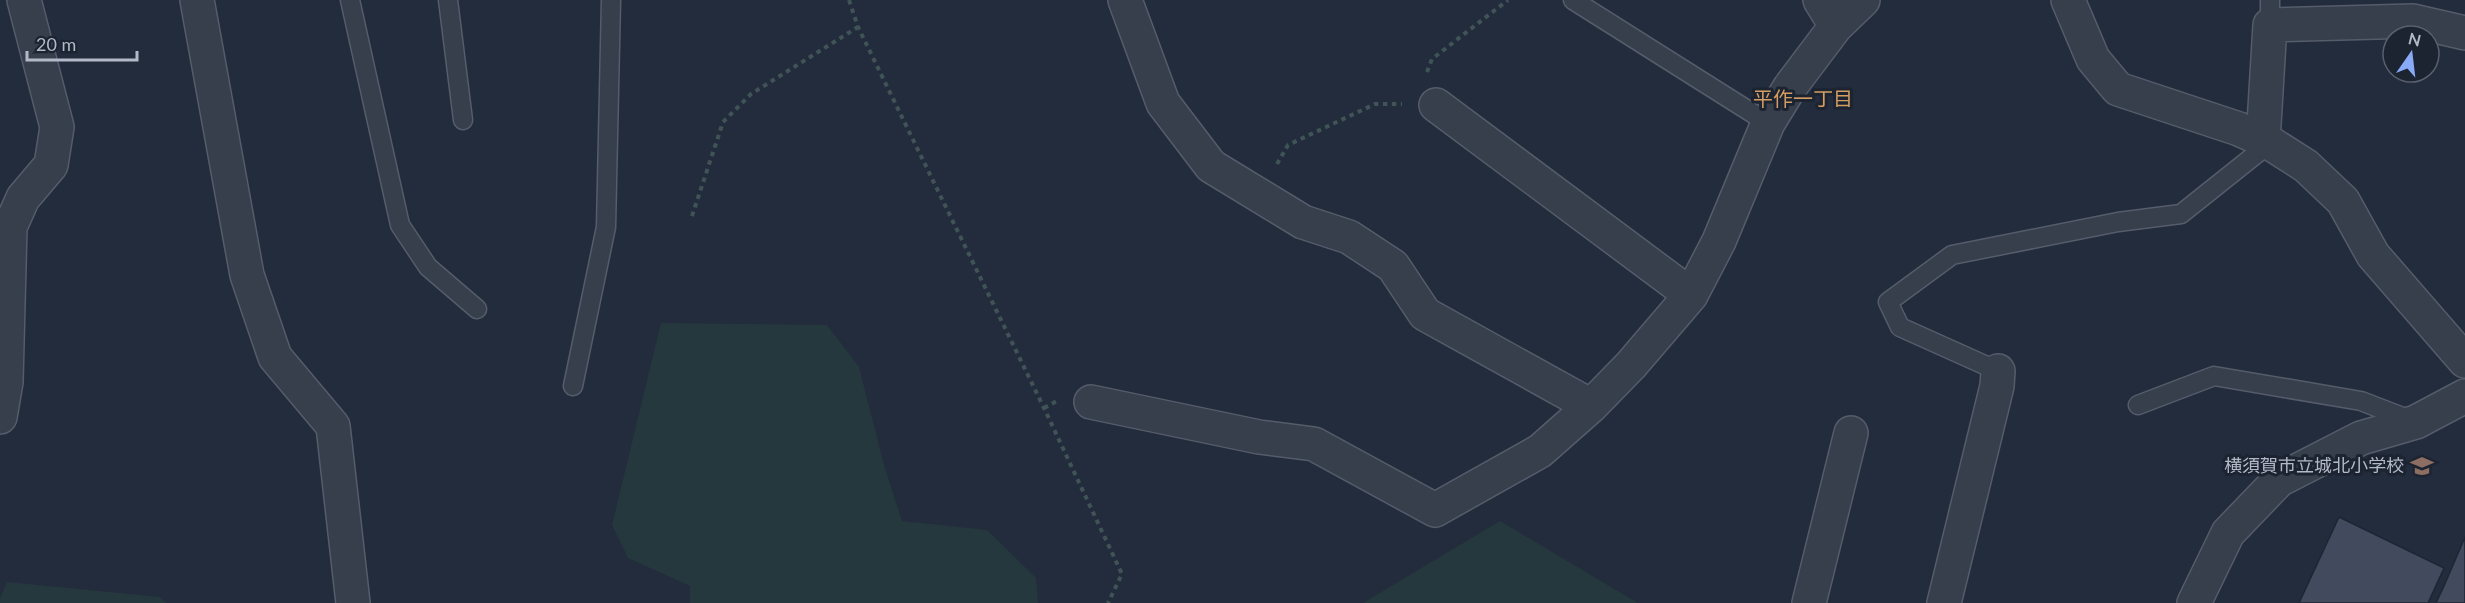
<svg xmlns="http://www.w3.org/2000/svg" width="2465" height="603" viewBox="0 0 2465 603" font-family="Lato,'Noto Sans JP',sans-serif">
<rect width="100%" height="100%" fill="#232c3c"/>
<!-- green -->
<path fill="#25383d" d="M661,323L827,325L859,367L884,465L902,521L987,530L1036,578L1038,603H690V586L628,558L612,525Z
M1500,521L1638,603H1363Z
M7,582L160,597L166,603H0V598Z"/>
<!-- building -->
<path fill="#424b5e" stroke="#1e2533" stroke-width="1.5" d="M2339,517L2444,568L2428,603H2299Z
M2465,537V603H2436L2444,586Z"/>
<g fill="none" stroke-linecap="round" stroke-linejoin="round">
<!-- service casing -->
<g stroke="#555c6a" stroke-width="21">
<path id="service" d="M350,0L400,225L428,267L477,309
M448,0L463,120
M1573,0L1768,123
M2270,0V25
M1998,371L1900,327L1888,302L1952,255L2118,222L2181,214L2270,143
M573,386L606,227L611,0
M2138,405L2214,376L2361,401L2413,421"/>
</g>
<!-- minor casing -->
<g stroke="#555c6a" stroke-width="36">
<path id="minor" d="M197,0L247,275L275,357L333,426L353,603
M1125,0L1163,103L1211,166L1303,222L1349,237L1393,266L1425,314L1591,406
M1820,0L1836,26
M2068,0L2093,59L2118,89L2239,129L2270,143L2306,166L2343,201L2373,255L2465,361
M1436,105L1691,295
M2263,141L2270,25L2413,21L2465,33
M1091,402L1259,437L1314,444L1435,510L1540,451L1591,406L1631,365L1691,295L1719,241L1768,123L1790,87L1836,26L1863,0
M0,417L6,382L10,227L23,198L51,165L57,127L24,0
M1809,603L1851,433
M1944,603L1997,386L1998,371"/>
</g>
<!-- tertiary casing -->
<g stroke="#555c6a" stroke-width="36">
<path id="tertiary" d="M2194,603L2228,533L2279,480L2361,438L2416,422L2465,396"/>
</g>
<!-- path -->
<path stroke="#405457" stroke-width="4" stroke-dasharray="4.5 4.5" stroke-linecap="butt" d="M849,0L858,27L1044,408L1122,574L1108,603
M1427,72L1432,59L1508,0
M1277,164L1288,145L1375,104H1402
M692,216L723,122L751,94L858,27
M1044,408L1057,401"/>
<!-- service -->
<use href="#service" stroke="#373e4c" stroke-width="18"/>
<!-- minor -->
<use href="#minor" stroke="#373e4c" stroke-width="33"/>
<!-- tertiary -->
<use href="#tertiary" stroke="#373e4c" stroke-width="33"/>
</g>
<!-- icons -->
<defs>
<g id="school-bare" transform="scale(1.8)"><path d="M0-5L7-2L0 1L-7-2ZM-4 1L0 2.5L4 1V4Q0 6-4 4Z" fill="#8d6e63" stroke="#1c2331" stroke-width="2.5" paint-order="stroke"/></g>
</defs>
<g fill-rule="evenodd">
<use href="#school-bare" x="2422" y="466"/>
</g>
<g text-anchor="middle" stroke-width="6" stroke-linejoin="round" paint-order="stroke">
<!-- poi labels -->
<g font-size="18" fill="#b3b9c8" stroke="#1c2331" text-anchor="end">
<text x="2404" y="472">横須賀市立城北小学校</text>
</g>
<!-- neighbourhood labels -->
<g font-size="20" fill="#d49d62" stroke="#1c2331">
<text x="1803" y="106">平作一丁目</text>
</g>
</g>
<!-- north arrow -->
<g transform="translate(2411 54) rotate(14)"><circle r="28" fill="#1c2331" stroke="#585f6d" stroke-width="1.5"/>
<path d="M0-4.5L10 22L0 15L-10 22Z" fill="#88aaf7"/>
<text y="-9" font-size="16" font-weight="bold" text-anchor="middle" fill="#b3b9c8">N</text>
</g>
<!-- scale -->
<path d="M27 51v9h110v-9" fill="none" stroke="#b3b9c8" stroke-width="3"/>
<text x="36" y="51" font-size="18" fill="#b3b9c8" stroke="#1c2331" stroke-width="4.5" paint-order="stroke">20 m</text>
</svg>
